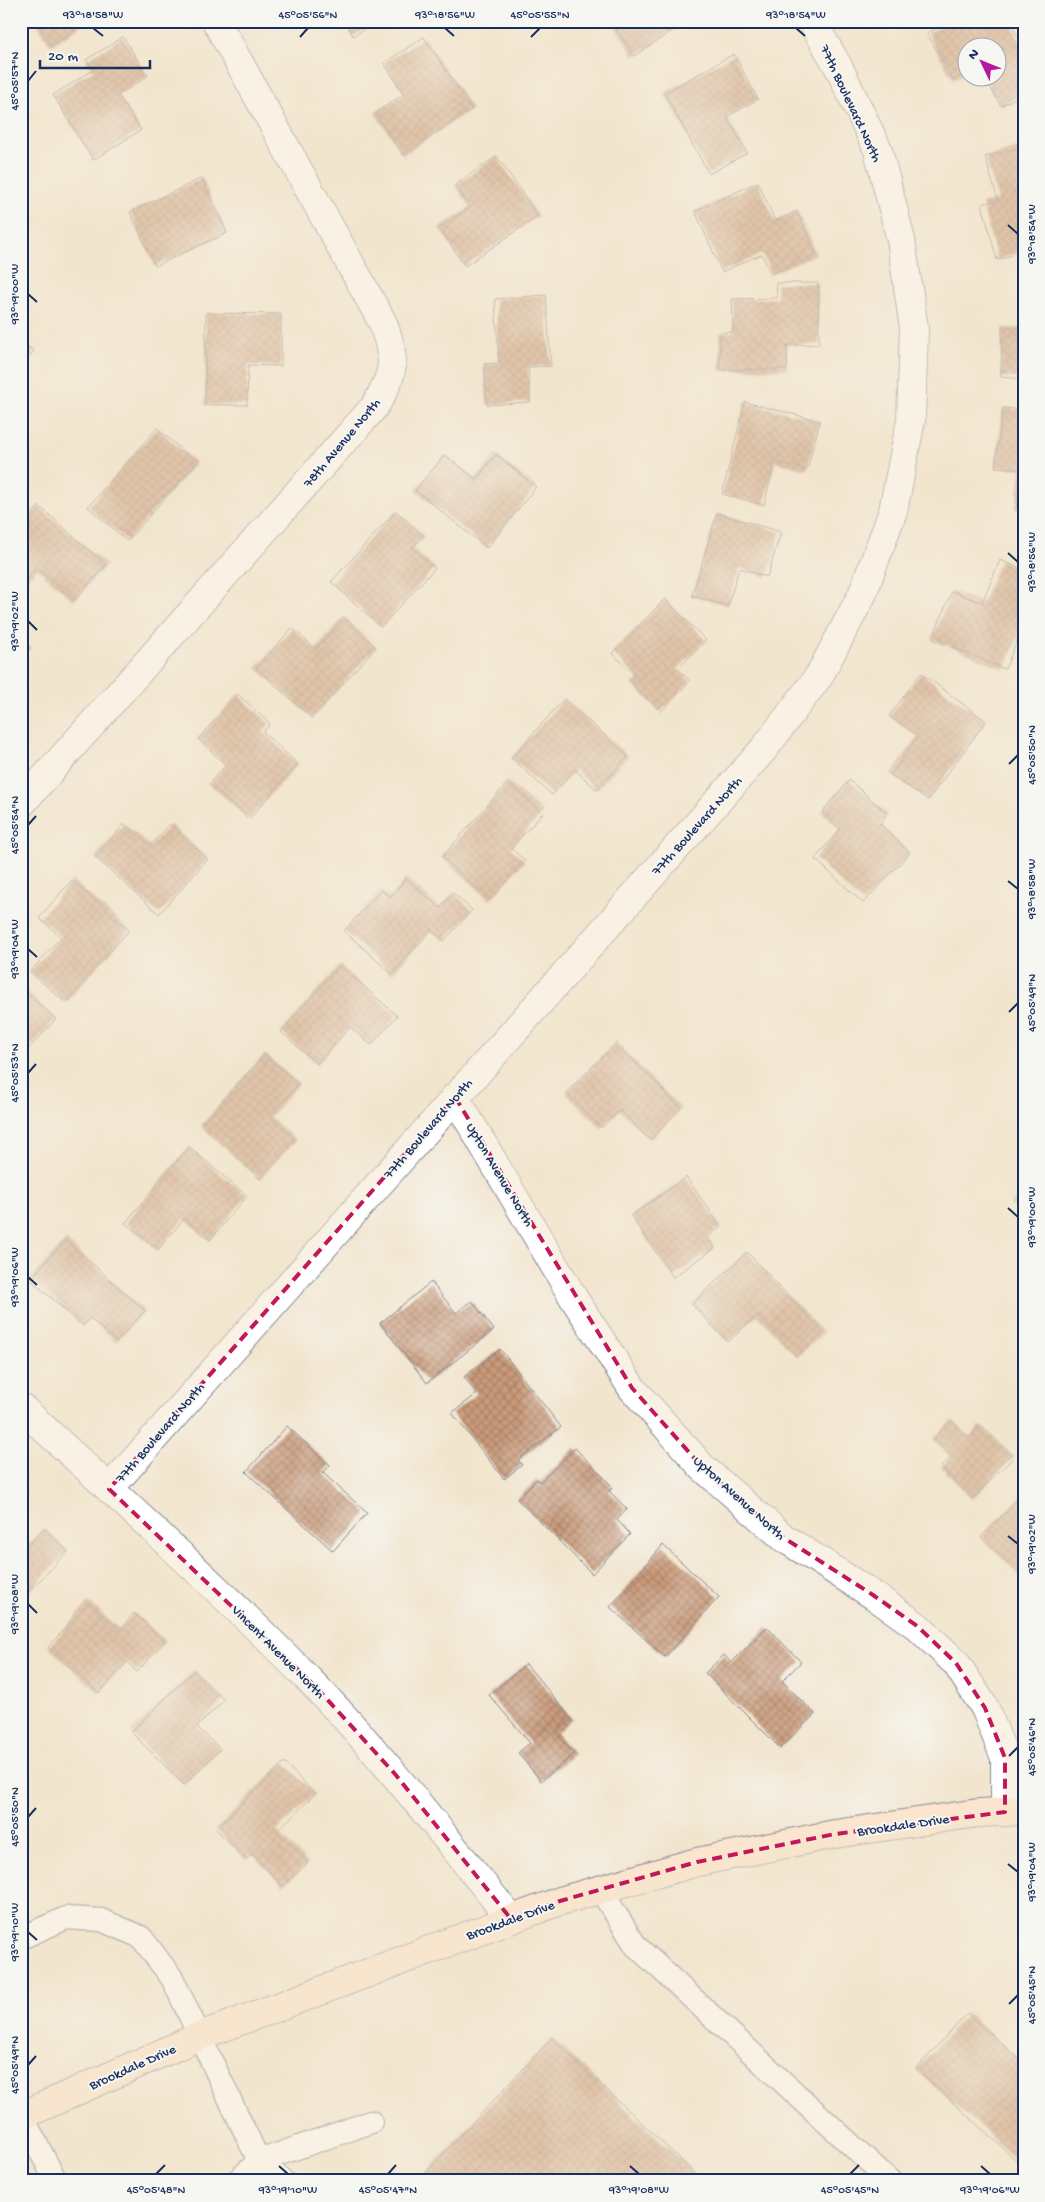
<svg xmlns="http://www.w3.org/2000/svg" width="1045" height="2202" viewBox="0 0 1045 2202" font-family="'Gochi Hand',sans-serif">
<defs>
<pattern id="grass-dots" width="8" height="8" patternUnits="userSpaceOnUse" patternTransform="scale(1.25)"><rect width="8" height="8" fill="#a3dd8f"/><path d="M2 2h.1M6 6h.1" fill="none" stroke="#8cbe7e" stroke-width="1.8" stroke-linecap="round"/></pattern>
<pattern id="building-cross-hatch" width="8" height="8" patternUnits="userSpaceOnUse" patternTransform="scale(1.25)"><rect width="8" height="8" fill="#cb9b7a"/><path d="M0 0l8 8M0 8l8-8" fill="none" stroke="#a47f67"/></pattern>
</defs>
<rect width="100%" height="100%" fill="#f6f6f2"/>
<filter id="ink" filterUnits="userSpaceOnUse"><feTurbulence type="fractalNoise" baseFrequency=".02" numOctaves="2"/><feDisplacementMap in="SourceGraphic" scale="10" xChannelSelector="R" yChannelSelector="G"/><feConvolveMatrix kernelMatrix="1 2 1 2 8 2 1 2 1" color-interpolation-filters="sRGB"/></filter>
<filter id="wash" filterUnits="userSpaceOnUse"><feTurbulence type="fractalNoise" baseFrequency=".0096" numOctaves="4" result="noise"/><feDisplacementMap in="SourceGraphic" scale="20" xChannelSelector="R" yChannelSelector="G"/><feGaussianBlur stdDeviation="1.12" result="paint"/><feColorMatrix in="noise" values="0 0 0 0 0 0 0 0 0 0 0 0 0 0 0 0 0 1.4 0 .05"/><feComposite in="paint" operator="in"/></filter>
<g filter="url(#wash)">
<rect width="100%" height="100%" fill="#f2e5ce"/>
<!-- grass -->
<path fill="url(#grass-dots)" stroke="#5f8676" d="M1024,1190V1219L1011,1205Z"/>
<g id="blocks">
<!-- building -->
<path fill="url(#building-cross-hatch)" d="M35,21H88L51,46Z
M345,21H378L353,36Z
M611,21H674L678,27L634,56Z
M951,21H1010L1024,49V93L1001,106L985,78H998V48H968V72L953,80L927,33Z
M123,37L148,76L118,95L141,130L93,160L53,95L93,70L86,60Z
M424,37L472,109L403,155L375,113L404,94L384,63Z
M734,54L758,99L727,117L747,153L709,174L664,93Z
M1024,146V251L997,260L982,204L998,200L985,157Z
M497,156L538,216L465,266L439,228L470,207L455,185Z
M202,178L227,233L155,266L130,212Z
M758,182L775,221L797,211L816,254L771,274L762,254L722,272L695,211Z
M776,283H818L819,344L787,345V369L720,370V333L733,332L732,299L777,298Z
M546,295L551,366L528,367L530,402L487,405L484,364L499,363L495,299Z
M206,313L281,314V366L248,365L247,405H205Z
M1002,328H1024V379L1001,377Z
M21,341L34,351L21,366Z
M745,402L820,421L807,470L775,462L764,505L722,494Z
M1003,408L1024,410V509H1016L1021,469L995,467Z
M157,428L196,463L127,541L88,507Z
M496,454L536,487L487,548L415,490L445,455L476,479Z
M39,506L106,565L74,601L37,568L21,586V526Z
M396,511L424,536L412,548L435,568L381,627L331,582Z
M717,513L781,532L767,577L739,568L728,606L692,596Z
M1000,560L1024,570V624L1005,669L932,639L952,591L982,603Z
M665,599L706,640L678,669L690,681L661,712L632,684L639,679L612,653Z
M344,617L376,647L312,718L256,668L292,628L316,649Z
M21,639L31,648L21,658Z
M921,673L986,721L928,800L891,775L918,736L889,716Z
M238,694L270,724L263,732L298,764L249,819L209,784L226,765L198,739Z
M564,699L628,756L597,790L575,770L552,795L511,758Z
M849,780L887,813L880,824L910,853L863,903L815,859L840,829L822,812Z
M508,782L543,813L511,848L525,861L490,900L442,857Z
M124,824L150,846L170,824L208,859L159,914L95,857Z
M406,878L440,908L453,893L472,910L444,941L431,930L392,974L344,931L381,890L390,897Z
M72,880L129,930L66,1003L30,972L61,937L39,918Z
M340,965L397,1016L371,1045L350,1027L317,1064L281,1032Z
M21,987L56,1019L21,1057Z
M616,1043L681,1108L650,1140L620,1110L601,1128L566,1093Z
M265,1054L299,1084L270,1117L296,1140L260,1179L201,1125Z
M189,1147L247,1196L210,1240L184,1219L158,1250L125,1223Z
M686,1177L721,1227L707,1237L715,1248L673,1277L631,1216Z
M66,1240L145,1311L116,1342L90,1318L83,1326L30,1279Z
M747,1252L823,1333L797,1357L757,1315L728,1342L692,1304Z
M431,1282L456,1313L472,1301L494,1330L427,1383L380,1323Z
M500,1349L561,1427L518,1460L522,1465L504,1479L452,1413L477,1394L464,1377Z
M952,1420L969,1437L981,1425L1014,1457L972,1499L941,1467L951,1457L933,1439Z
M287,1426L330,1465L323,1473L367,1513L333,1551L246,1472Z
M575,1448L613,1487L609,1491L627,1509L617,1520L630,1534L592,1574L517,1499L537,1479L540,1482Z
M1024,1493V1575L1022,1577L981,1537Z
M44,1528L68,1551L21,1600V1536L29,1544Z
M663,1545L719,1597L665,1657L610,1607Z
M89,1602L120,1630L134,1613L165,1641L137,1672L127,1662L99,1693L48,1647Z
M767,1627L801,1662L782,1681L815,1714L780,1748L705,1673L724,1655L731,1663Z
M526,1664L572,1719L556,1733L574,1754L541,1781L518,1753L530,1743L489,1695Z
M194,1670L224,1700L197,1727L220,1749L184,1785L131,1732Z
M284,1762L315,1794L277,1831L308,1863L283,1886L252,1854L246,1860L216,1829Z
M968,2013L1024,2064V2167L916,2069Z
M552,2038L703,2181H418Z"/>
</g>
</g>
<g filter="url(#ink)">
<use href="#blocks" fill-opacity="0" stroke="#868a96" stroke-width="1"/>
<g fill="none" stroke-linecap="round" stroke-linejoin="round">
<!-- lane casing -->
<g stroke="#868a96" stroke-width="25">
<path id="lane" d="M600,1889L636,1946L890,2181
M21,1938L66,1918L101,1920L141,1937L172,1978L259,2161L283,2181
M22,2116L56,2181
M237,2181L259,2161L371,2122"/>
</g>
<!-- street casing -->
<g stroke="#868a96" stroke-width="30">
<path id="street" d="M21,804L375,406C396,370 396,362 383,323L216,21
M455,1097L573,1297L632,1388L703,1468L784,1538L873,1595L917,1626L956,1663L985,1708L1005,1758V1812
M21,1407C120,1499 220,1589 314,1685C385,1758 447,1840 511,1919
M109,1489L763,750L819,676L862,595L893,511L911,420L914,328L901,240L878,150L839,68L812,21"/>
</g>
<!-- secondary casing -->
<g stroke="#868a96" stroke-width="30">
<path id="secondary" d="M21,2116L200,2036L560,1901L697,1862L835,1834L978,1813L1024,1811"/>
</g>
<!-- lane -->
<use href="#lane" stroke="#fff" stroke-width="22"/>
<!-- street -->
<use href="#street" stroke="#fff" stroke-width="28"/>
<!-- secondary -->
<use href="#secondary" stroke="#fce5cf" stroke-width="28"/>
</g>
</g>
<!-- marked area -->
<path d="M0 0H1045V2202H0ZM455,1097L632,1388L703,1468L784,1538L873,1595L917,1626L956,1663L985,1708L1005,1758V1812L835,1834L697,1862L560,1901L511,1919L395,1774L315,1686L109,1489Z" fill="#f2e5ce" fill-opacity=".55" fill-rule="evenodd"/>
<path fill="none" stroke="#c2185b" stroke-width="4" stroke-dasharray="10 6" stroke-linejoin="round" d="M455,1097L632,1388L703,1468L784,1538L873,1595L917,1626L956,1663L985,1708L1005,1758V1812L835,1834L697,1862L560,1901L511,1919L395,1774L315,1686L109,1489Z"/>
<!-- ticks -->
<path fill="none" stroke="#1b2f5e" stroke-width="2" d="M93,28L103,36M445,28L454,36M796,28L805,36M300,37L308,28M531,37L540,28M28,81L36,71M1008,225L1018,234M28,294L37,302M1008,553L1018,562M28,621L37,630M1009,764L1018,755M28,825L36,816M1008,881L1018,889M28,949L37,957M1009,1012L1018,1003M28,1073L36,1064M1008,1208L1018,1217M28,1277L37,1285M1008,1536L1018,1544M28,1604L37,1613M1009,1756L1018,1747M28,1817L36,1808M1008,1864L1018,1872M28,1932L37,1940M1009,2004L1018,1995M28,2065L36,2056M279,2166L288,2174M630,2166L639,2174M981,2166L990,2174M156,2174L165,2165M388,2174L396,2165M850,2174L859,2165"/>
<g text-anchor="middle" stroke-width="4" stroke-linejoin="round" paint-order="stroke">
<!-- street labels -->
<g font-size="14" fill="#1b2f5e" stroke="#f6f6f2">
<text transform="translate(852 103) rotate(65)" y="5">77th Boulevard North</text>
<text transform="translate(341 442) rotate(-50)" y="5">78th Avenue North</text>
<text transform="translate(696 825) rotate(-48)" y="5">77th Boulevard North</text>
<text transform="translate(427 1128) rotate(-49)" y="5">77th Boulevard North</text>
<text transform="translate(501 1174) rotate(59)" y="5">Upton Avenue North</text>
<text transform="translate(159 1432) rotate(-49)" y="5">77th Boulevard North</text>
<text transform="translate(740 1497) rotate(42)" y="5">Upton Avenue North</text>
<text transform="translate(279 1651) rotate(45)" y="5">Vincent Avenue North</text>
<text transform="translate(903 1824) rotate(-8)" y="5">Brookdale Drive</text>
<text transform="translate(510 1919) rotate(-20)" y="5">Brookdale Drive</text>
<text transform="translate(132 2066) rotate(-24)" y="5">Brookdale Drive</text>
</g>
</g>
<!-- margin -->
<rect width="1045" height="2202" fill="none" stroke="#f6f6f2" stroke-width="55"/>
<!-- north arrow -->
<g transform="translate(982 62) rotate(313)"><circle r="24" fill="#f6f6f2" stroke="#9ea6b7"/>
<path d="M0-4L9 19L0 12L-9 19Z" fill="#b5179e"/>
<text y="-8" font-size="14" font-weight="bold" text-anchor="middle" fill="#1b2f5e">N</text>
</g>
<!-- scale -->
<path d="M40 60v8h110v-8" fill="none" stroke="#1b2f5e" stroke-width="2.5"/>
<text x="48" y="60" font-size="15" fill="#1b2f5e" stroke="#f6f6f2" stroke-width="4" paint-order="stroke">20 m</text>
<rect x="28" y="28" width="990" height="2146" fill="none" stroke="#1b2f5e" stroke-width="2"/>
<g font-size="12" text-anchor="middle" fill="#1b2f5e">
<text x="93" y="18">93°18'58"W</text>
<text x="308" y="18">45°05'56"N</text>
<text x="445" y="18">93°18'56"W</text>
<text x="540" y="18">45°05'55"N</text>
<text x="796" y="18">93°18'54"W</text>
<text transform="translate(14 81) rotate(-90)" y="4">45°05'57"N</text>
<text transform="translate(1031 234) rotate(-90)" y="4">93°18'54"W</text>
<text transform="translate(14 294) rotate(-90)" y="4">93°19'00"W</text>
<text transform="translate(1031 562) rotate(-90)" y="4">93°18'56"W</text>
<text transform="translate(14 621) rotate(-90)" y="4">93°19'02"W</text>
<text transform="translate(1031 755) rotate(-90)" y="4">45°05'50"N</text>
<text transform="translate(14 825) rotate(-90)" y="4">45°05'54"N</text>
<text transform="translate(1031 889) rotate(-90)" y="4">93°18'58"W</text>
<text transform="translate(14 949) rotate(-90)" y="4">93°19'04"W</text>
<text transform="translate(1031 1003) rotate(-90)" y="4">45°05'49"N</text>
<text transform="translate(14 1073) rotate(-90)" y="4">45°05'53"N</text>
<text transform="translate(1031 1217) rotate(-90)" y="4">93°19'00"W</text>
<text transform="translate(14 1277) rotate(-90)" y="4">93°19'06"W</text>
<text transform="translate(1031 1544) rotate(-90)" y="4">93°19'02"W</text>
<text transform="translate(14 1604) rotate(-90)" y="4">93°19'08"W</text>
<text transform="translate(1031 1747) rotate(-90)" y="4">45°05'46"N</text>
<text transform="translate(14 1817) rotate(-90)" y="4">45°05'50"N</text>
<text transform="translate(1031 1872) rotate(-90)" y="4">93°19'04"W</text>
<text transform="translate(14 1932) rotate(-90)" y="4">93°19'10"W</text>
<text transform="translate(1031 1995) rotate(-90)" y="4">45°05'45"N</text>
<text transform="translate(14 2065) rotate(-90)" y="4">45°05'49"N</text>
<text x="156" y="2193">45°05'48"N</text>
<text x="288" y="2193">93°19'10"W</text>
<text x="388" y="2193">45°05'47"N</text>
<text x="639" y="2193">93°19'08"W</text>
<text x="850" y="2193">45°05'45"N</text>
<text x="990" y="2193">93°19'06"W</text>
</g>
</svg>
